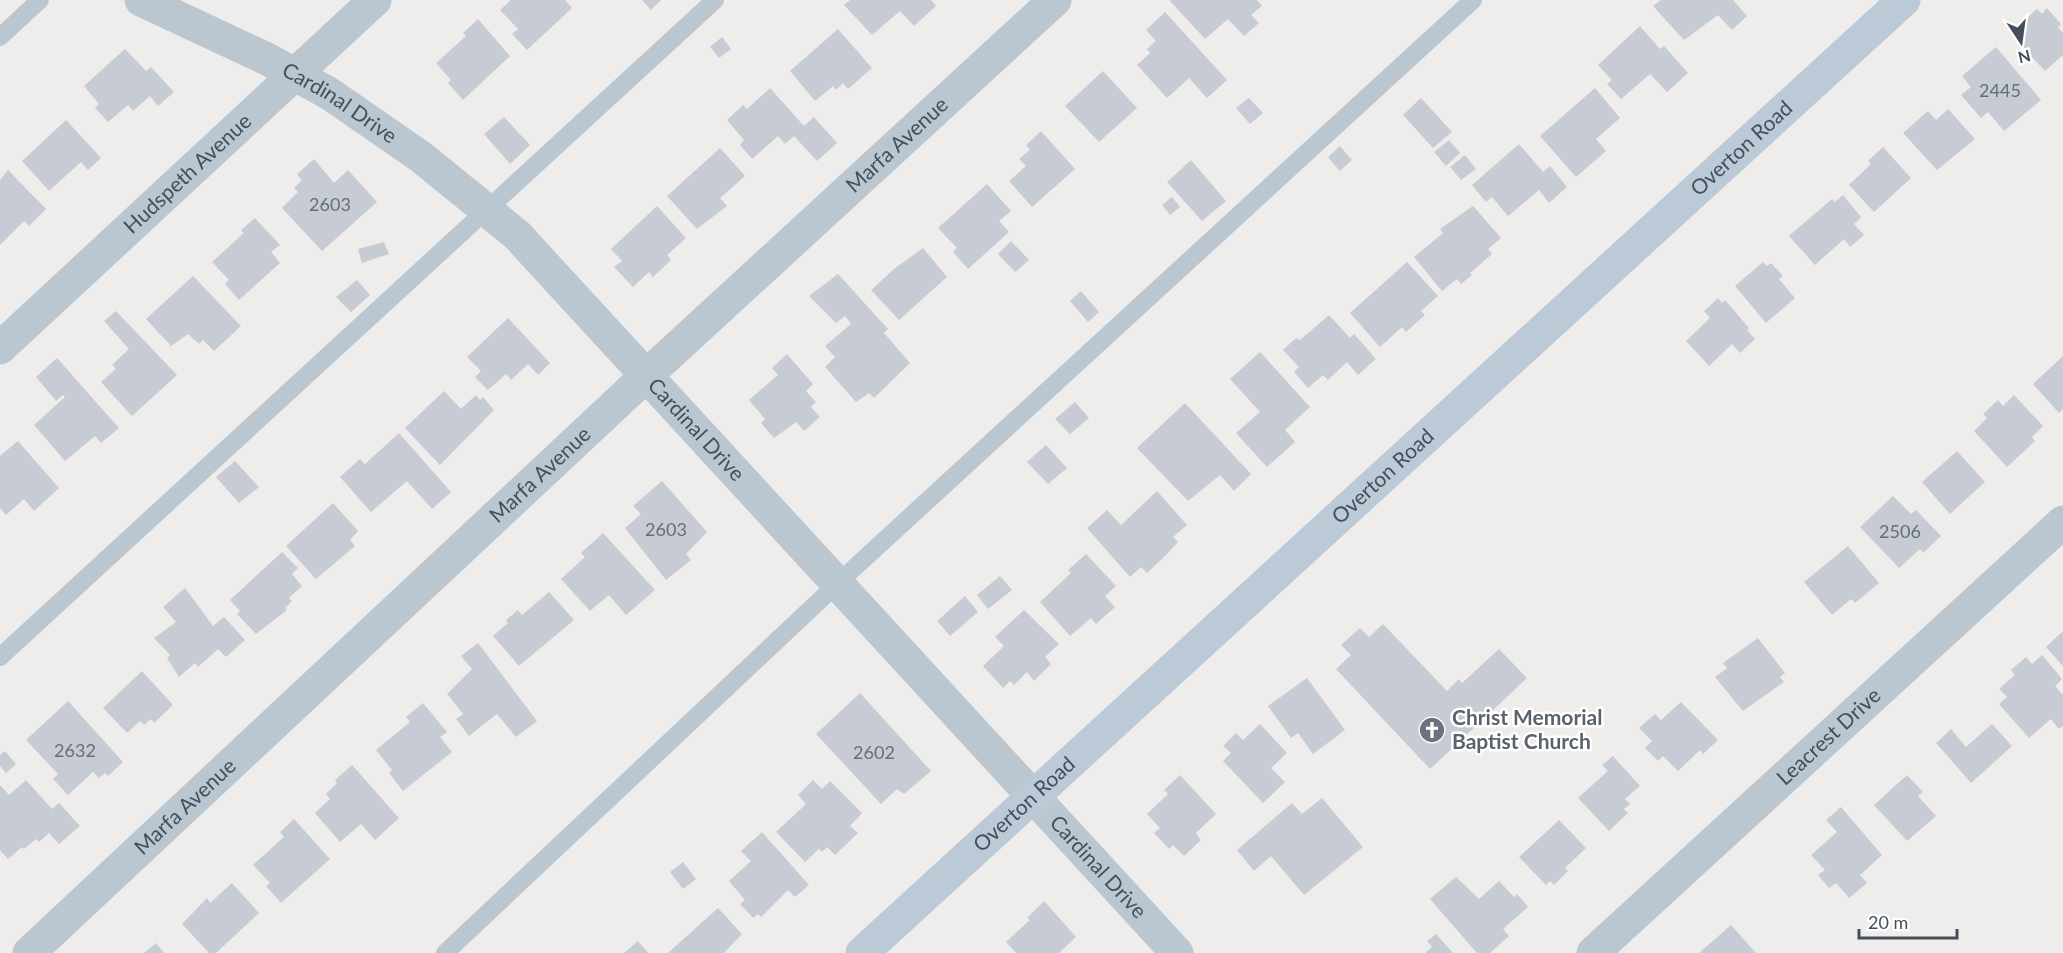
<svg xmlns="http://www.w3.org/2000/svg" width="2063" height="953" viewBox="0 0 2063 953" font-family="Lato,sans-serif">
<rect width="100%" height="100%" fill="#efecec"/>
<!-- building -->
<path fill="#c7cbd3" d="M511,0H565L572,8L527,50L512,34L518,29L500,10Z
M642,0H661L651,10Z
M850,0H931L936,6L914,26L900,11L872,35L844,5Z
M1171,0H1257L1262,6L1251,15L1259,23L1244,36L1228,19L1205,39L1170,1Z
M1661,0H1733L1747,16L1732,30L1718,15L1684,40L1653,6Z
M2047,8L2061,24L2058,27L2063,33V55L2045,71L2010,33L2037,9L2042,14Z
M1165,12L1227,80L1207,98L1189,78L1167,98L1137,65L1150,53L1147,49L1156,41L1146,30Z
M478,19L510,56L463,100L448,83L451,80L436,63L466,36L463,33Z
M1640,26L1660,49L1664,46L1688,73L1667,92L1650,74L1621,99L1607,84L1612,80L1598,65Z
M838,29L872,68L848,89L843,83L836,90L833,86L815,101L790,71Z
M722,37L731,49L719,58L710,47Z
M1996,47L2041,100L2004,131L1988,112L1981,118L1961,95L1971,87L1962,76Z
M125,49L146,71L151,67L174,92L158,106L150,96L133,111L128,105L108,122L95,108L99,104L84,86Z
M1103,71L1137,108L1099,142L1065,106Z
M770,88L804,126L814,117L837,143L817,161L794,136L785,144L778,136L752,159L740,145L744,140L727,120L743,105L747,109Z
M1595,88L1620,118L1596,139L1606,151L1576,177L1540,136Z
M1249,98L1263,113L1250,124L1236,108Z
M1421,98L1452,132L1433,148L1403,115Z
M1948,109L1975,139L1937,170L1903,133L1928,111L1936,120Z
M504,117L530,145L510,164L484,134Z
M66,120L101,158L88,170L81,162L49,191L22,161Z
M1041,131L1075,169L1032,207L1009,181L1026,166L1019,159L1030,150L1026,145Z
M1449,140L1460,153L1446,166L1434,152Z
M1519,144L1543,172L1550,166L1567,187L1549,203L1539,190L1508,216L1492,197L1486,202L1472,185Z
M1340,146L1352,160L1340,171L1328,157Z
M1883,147L1911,178L1874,212L1849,185L1871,164L1868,161Z
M720,148L745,176L720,198L727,206L697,229L667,196Z
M1465,155L1476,169L1461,180L1450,167Z
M314,159L334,183L348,170L377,202L322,251L282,208L298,192L294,188L302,180L297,174Z
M1191,160L1226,201L1202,221L1167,182Z
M8,170L46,209L29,226L24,221L0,245V180Z
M987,184L1011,211L999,221L1009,232L968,269L953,252L957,248L938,228Z
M1843,195L1861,217L1854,224L1864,235L1850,247L1844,239L1815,265L1789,236L1832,199L1835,202Z
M1172,197L1180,207L1170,215L1162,205Z
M657,206L686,238L667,255L671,260L653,277L649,272L633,287L614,267L622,261L611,249Z
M1473,206L1501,238L1488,249L1492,254L1470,273L1472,275L1461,284L1457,279L1442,291L1414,257L1443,233L1440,229Z
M255,218L280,245L271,252L280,263L239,300L225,284L229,280L212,262L244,233L241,230Z
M1011,241L1029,260L1015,272L998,254Z
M384,242L389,254L362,263L358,249Z
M923,248L947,277L899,320L871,290L894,269Z
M1407,262L1438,296L1421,311L1425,315L1406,332L1402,327L1380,347L1350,313Z
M1763,262L1767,266L1771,263L1783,276L1779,279L1795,298L1766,323L1735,286Z
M838,274L888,329L884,333L910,363L874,398L869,393L856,402L825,367L835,357L825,346L851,324L845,316L836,323L809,296Z
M193,276L241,326L214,351L203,340L199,344L188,334L171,346L146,319Z
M357,280L370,295L351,312L336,297Z
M1081,291L1099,312L1088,322L1070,301Z
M1718,298L1722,303L1725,300L1749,328L1747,330L1755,339L1740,353L1732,344L1709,366L1686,341L1710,318L1704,311Z
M116,311L177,375L132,416L101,382L116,369L112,365L129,349L104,321Z
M1329,315L1350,338L1354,334L1376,359L1358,375L1347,362L1328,380L1323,375L1308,388L1294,372L1299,367L1283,350L1296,338L1300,340Z
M508,318L550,363L538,375L528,364L511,380L506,374L488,390L475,377L481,371L467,357Z
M1260,352L1310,407L1285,430L1295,442L1267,467L1236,433L1260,412L1230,379Z
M787,354L813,384L806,391L816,402L811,407L820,417L804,431L796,422L774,438L761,423L765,419L749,400L778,375L772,368Z
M2063,356V409L2059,413L2033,384Z
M57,358L119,428L101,443L95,436L65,461L34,425L65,397L63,395L56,401L36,377Z
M444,391L461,409L476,395L480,400L483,397L494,410L440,465L405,428Z
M2014,395L2043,426L2032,437L2035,441L2007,467L1974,431L1987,418L1983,414L1998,400L2003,406Z
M1075,402L1089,418L1070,434L1055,419Z
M1185,403L1251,474L1234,491L1220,475L1188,501L1137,448Z
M399,433L451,492L432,509L407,481L371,512L340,477L360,459L365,464Z
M18,441L59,488L34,511L24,499L6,515L0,508V456Z
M1046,445L1067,468L1048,484L1027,462Z
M1957,451L1985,482L1950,514L1922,482Z
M235,461L259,487L239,503L216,477Z
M662,481L707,532L686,554L691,560L666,580L625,528L641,514L633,506Z
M1157,491L1187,525L1173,537L1178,542L1165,556L1147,573L1141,567L1130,577L1087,528L1107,510L1121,525Z
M1893,496L1911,514L1916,510L1941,536L1923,553L1920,549L1899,568L1860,527Z
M333,503L358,531L350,540L355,546L316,579L286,546Z
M603,533L655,590L626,615L609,595L590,611L561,579L585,557L581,553Z
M1848,546L1879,583L1855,603L1851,599L1832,615L1804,582Z
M282,552L298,568L292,574L302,586L289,598L292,601L285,608L287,610L256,634L237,614L240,611L230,600Z
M1086,554L1116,586L1105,596L1115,607L1096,624L1091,618L1070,636L1040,602L1071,573L1068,570Z
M1000,576L1012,590L988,609L977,595Z
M185,588L213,626L224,617L245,640L226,657L218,649L198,667L195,663L179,677L167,658L170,655L154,638L176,622L163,607Z
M549,592L574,620L519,666L493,636L508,623L506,620L518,610L522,615Z
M965,596L978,612L950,636L937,621Z
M1024,610L1059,644L1045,657L1051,664L1034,681L1027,672L1014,685L1010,681L1003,688L983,666L1004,646L995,637Z
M1383,624L1447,691L1459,679L1462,683L1499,649L1527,678L1430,769L1336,669L1351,655L1341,645L1360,628L1369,637Z
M2063,631V666L2046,647Z
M1758,638L1785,673L1780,677L1784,682L1743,711L1715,677L1727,668L1723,663Z
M478,643L537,721L516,737L497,714L469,736L456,719L463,714L447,694L472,669L461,656Z
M2042,655L2062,679L2055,686L2063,695V726L2059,729L2051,719L2029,738L1999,704L2007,697L1999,689L2015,675L2011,670L2026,657L2032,664Z
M142,671L173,705L154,723L151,719L144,725L140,721L127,733L103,708Z
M1307,678L1345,730L1313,754L1298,733L1291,738L1268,706Z
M860,693L931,771L904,794L897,789L881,804L816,734Z
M68,701L123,762L108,776L105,773L99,778L93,772L68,795L53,779L58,774L26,740Z
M1681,702L1718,740L1703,754L1700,750L1678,771L1663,756L1658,761L1645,748L1652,741L1639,728L1655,714L1661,720Z
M423,703L447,732L440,737L452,752L403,791L389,773L392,770L376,750L410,722L406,717Z
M1260,724L1287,753L1271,768L1285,782L1263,803L1223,761L1231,753L1223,746L1236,733L1243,740Z
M1992,724L2012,746L1971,783L1936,743L1951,729L1966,747Z
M5,751L16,764L6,773L0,766V755Z
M1613,756L1640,786L1625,799L1630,804L1624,809L1628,813L1609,831L1578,798L1608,771L1602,765Z
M352,765L399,818L375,840L361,824L340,842L315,813L330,799L326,794L337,783L335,780Z
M1180,775L1216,814L1196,833L1201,840L1184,856L1173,845L1169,849L1154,833L1160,828L1147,814L1168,794L1164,790Z
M1907,775L1923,792L1918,796L1936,816L1907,841L1874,805Z
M26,780L52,809L59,803L80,826L59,844L49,833L39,842L36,839L24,849L22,847L8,859L0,850V785L9,795Z
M813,780L822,789L830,781L862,813L850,826L858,833L835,855L827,847L822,852L819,849L805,862L776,832L806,804L798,795Z
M1322,798L1363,847L1304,895L1271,856L1254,871L1237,850L1292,803L1302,814Z
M1841,807L1882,855L1860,875L1867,883L1849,898L1836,883L1829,888L1818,875L1825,870L1811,855L1837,832L1826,820Z
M294,819L330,859L281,903L266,886L270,883L253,865L284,837L280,832Z
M1559,820L1586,848L1565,868L1568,871L1554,885L1550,881L1546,885L1519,857Z
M762,832L809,885L795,897L788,890L761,917L758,914L753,918L740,904L745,900L729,881L751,861L741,851Z
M683,862L696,879L683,889L670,872Z
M1456,877L1479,899L1499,881L1514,897L1517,894L1528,907L1503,929L1509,936L1490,953H1477L1430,899Z
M232,883L259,913L216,953H209L182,924L207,898L210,903Z
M1044,901L1076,937L1059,953H1016L1006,942L1030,920L1027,918Z
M718,908L742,934L724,953H668Z
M1731,925L1756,953H1699Z
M1436,934L1453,953H1425L1432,947L1427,941Z
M638,941L648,953H624Z
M156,943L164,953H144Z"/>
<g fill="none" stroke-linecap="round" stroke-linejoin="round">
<!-- lane -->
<path stroke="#bbc7d0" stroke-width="18" d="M0,37L40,0
M0,657L715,0
M445,953L853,569L1473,0"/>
<!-- street -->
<g stroke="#bbc7d0" stroke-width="33">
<path id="s1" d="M141,0L267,59L330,94L421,157L517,235L1177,953"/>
<path id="s2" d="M0,348L375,0"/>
<path id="s3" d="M29,953L647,375L1055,0"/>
<path id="s4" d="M1593,953L2063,522"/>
</g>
<!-- secondary -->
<path stroke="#bccad8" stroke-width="33" id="s5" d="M862,953L1904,0"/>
</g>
<!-- icons -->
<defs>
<g id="church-disc" transform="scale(1.35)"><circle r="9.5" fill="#6b7280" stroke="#fff"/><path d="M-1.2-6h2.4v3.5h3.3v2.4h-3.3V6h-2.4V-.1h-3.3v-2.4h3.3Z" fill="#fff"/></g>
</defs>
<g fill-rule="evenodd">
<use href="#church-disc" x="1432" y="730"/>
</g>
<g text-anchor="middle" stroke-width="5" stroke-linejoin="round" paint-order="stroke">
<!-- number labels -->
<g font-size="18" fill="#646f79">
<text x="2000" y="97">2445</text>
<text x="330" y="211">2603</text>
<text x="666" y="536">2603</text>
<text x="1900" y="538">2506</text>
<text x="75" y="757">2632</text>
<text x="874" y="759">2602</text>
</g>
<!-- street labels -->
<g font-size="21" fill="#43505b" stroke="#fff">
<text dy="7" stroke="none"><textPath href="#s1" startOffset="224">Cardinal Drive</textPath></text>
<text dy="7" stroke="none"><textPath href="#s3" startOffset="1186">Marfa Avenue</textPath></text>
<text dy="7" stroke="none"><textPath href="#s5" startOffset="1192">Overton Road</textPath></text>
<text dy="7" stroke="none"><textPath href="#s2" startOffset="256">Hudspeth Avenue</textPath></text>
<text dy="7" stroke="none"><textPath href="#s1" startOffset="710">Cardinal Drive</textPath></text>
<text dy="7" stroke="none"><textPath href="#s3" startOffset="700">Marfa Avenue</textPath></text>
<text dy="7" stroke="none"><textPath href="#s5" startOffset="706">Overton Road</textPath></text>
<text dy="7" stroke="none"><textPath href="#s4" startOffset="320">Leacrest Drive</textPath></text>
<text dy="7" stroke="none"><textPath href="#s5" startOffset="220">Overton Road</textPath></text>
<text dy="7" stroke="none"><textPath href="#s3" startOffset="214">Marfa Avenue</textPath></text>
<text dy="7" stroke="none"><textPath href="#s1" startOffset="1304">Cardinal Drive</textPath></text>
</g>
<!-- worship labels -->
<g font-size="21" font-weight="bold" fill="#5b616d" stroke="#fff" text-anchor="start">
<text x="1452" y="725">Christ Memorial<tspan x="1452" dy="24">Baptist Church</tspan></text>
</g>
</g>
<!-- north arrow -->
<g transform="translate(2021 42) rotate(167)" stroke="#ffffff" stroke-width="4.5" paint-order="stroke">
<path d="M0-4.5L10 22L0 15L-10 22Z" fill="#43505b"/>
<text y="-9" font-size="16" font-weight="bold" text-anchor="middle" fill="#43505b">N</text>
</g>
<!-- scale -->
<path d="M1859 929v9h98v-9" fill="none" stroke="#43505b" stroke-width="3"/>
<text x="1868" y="929" font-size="18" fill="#43505b" stroke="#ffffff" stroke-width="4.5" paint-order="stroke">20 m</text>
</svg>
